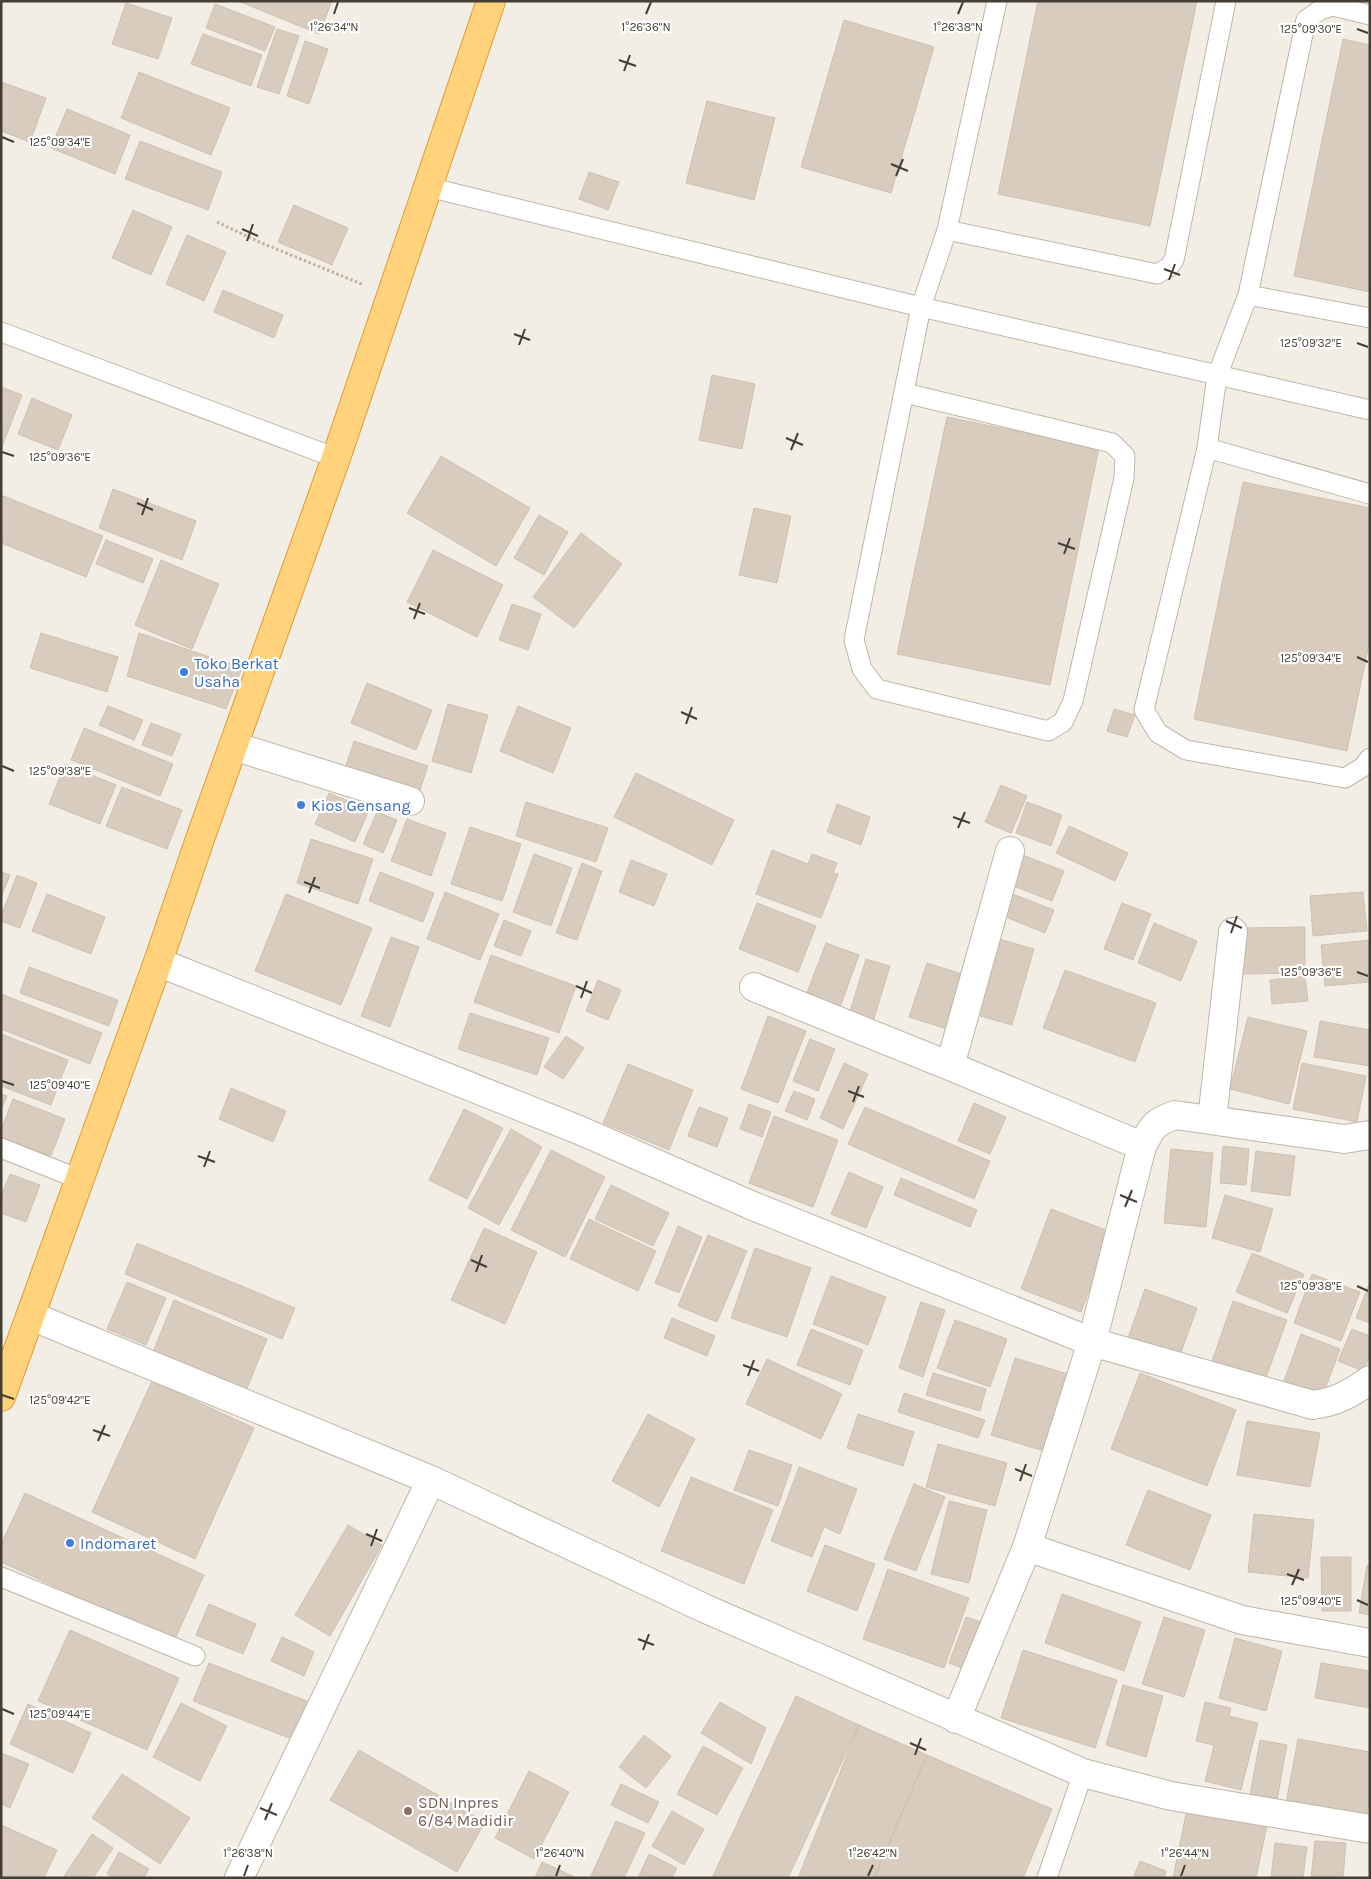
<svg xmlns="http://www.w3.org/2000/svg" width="1371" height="1879" viewBox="0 0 1371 1879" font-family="Karla,sans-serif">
<rect width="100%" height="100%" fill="#f3eee5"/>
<!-- building -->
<path fill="#d7ccbd" stroke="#cfc1ae" d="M238,1H332L319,34Z
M1038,1H1197L1150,226L998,194Z
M126,3L172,18L158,59L112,44Z
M215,4L275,27L265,51L206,28Z
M844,20L934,47L891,193L801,167Z
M277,29L299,36L279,94L257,87Z
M203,34L262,55L251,86L191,64Z
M1343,39L1370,45V292L1294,276Z
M305,41L328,49L309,104L287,96Z
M139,72L230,108L211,155L121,118Z
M1,82L46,98L30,142L1,131Z
M707,101L775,118L754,200L686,183Z
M67,109L130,135L115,174L51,148Z
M140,141L222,172L208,210L125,179Z
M589,172L619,182L608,210L579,199Z
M294,205L348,228L332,265L278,242Z
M133,210L172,227L151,275L112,258Z
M187,235L226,252L204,301L166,284Z
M223,290L283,315L274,338L214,312Z
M712,375L755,384L742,449L699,440Z
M1,387L22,395L1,449Z
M32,398L72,415L58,450L18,434Z
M947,417L1099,448L1050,685L897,654Z
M441,456L530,508L496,566L407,513Z
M1243,482L1370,508V639L1347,751L1194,719Z
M113,489L196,521L182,560L99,528Z
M1,495L103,536L86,577L1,543Z
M754,508L791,516L777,583L739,575Z
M539,515L568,532L544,575L514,558Z
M581,533L622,564L574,628L533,597Z
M106,540L153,559L143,583L96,564Z
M433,550L503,585L477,637L407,602Z
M161,560L219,584L192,649L135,625Z
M512,604L541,614L528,650L499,640Z
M41,633L118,657L107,692L30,668Z
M139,633L242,668L226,709L127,676Z
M367,683L432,710L416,750L351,723Z
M448,704L488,715L471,773L432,761Z
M108,706L143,720L134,740L99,725Z
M518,706L571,728L553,773L500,751Z
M1114,709L1135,715L1127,737L1107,731Z
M151,723L181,734L172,756L142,745Z
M84,728L173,764L160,796L71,760Z
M354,741L428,766L419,793L345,769Z
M65,764L116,785L100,824L49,804Z
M636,773L734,820L712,865L614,817Z
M1001,785L1027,796L1011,833L985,822Z
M122,787L182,810L167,849L106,826Z
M329,793L369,810L355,842L315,824Z
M526,802L608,828L596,862L516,836Z
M1027,802L1062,815L1051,846L1016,833Z
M837,804L870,817L861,845L827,832Z
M377,812L397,820L383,853L363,844Z
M407,819L446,833L431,876L391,861Z
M1069,826L1128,853L1115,881L1056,853Z
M470,827L521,844L502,901L451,884Z
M311,839L373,859L358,904L297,883Z
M772,850L808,864L812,854L837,863L833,873L838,874L821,918L756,894Z
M534,854L572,868L551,926L513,912Z
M1020,854L1064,871L1052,901L1008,884Z
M631,860L667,874L654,906L619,892Z
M582,863L602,871L577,940L556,933Z
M1,872L10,875L1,897Z
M380,872L434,893L423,922L369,901Z
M17,875L37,883L20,928L1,921V916Z
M445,892L499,914L480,960L427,939Z
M1363,892L1367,931L1313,936L1310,896Z
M1010,893L1054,910L1045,933L1001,915Z
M47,894L105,917L91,954L32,931Z
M286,894L372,928L341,1005L255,971Z
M757,903L816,926L798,972L739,949Z
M1122,903L1151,914L1133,960L1104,949Z
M504,920L531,931L521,956L494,946Z
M1154,923L1197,941L1181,981L1138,963Z
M1305,927V973L1243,974V928Z
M391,937L419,947L390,1027L361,1016Z
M992,937L1034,949L1012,1025L970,1013Z
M1370,940V982L1325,986L1321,945Z
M826,943L859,955L839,1010L805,998Z
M491,955L576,986L559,1033L474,1002Z
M866,959L890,966L872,1025L848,1018Z
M927,963L965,975L947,1029L909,1017Z
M29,967L118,1000L109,1026L20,993Z
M1065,970L1156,1003L1135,1062L1043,1028Z
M1305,976L1308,1001L1272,1004L1270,980Z
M598,980L621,990L608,1020L586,1011Z
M1,994L102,1033L90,1064L1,1029Z
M470,1013L549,1038L537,1075L458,1049Z
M768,1016L806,1031L778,1103L741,1089Z
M1248,1017L1307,1031L1289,1104L1230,1089Z
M1320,1021L1370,1030V1066L1314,1057Z
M1,1034L68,1060L51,1105L1,1086Z
M566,1036L584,1048L563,1079L544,1067Z
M810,1039L835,1049L818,1091L793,1081Z
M844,1063L868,1074L843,1129L820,1118Z
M1302,1063L1366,1076L1357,1122L1293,1109Z
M628,1064L693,1090L669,1150L603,1123Z
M231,1088L286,1111L273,1142L219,1119Z
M794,1091L815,1099L807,1120L785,1111Z
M1,1094L7,1096L1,1110Z
M13,1099L65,1119L51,1156L1,1137V1130Z
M974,1103L1006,1117L990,1154L958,1141Z
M749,1104L771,1112L762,1137L740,1129Z
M699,1107L728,1118L717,1147L688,1136Z
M865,1107L990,1161L974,1199L848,1144Z
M464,1109L503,1128L467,1199L429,1180Z
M774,1116L838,1140L813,1207L749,1183Z
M511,1129L542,1147L499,1225L468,1208Z
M1223,1146L1249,1149L1246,1185L1220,1183Z
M1171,1149L1213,1153L1206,1227L1164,1223Z
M551,1150L605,1177L565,1257L511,1230Z
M1256,1151L1295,1156L1290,1196L1251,1191Z
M849,1172L883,1187L866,1228L831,1214Z
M10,1174L40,1185L26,1222L1,1213V1196Z
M901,1178L977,1210L970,1227L894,1195Z
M611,1185L669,1213L653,1246L595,1219Z
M1225,1195L1273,1209L1260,1252L1212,1238Z
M1051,1209L1111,1232L1081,1312L1021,1289Z
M589,1219L656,1251L638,1291L570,1259Z
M678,1226L702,1237L679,1293L655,1283Z
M484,1228L537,1252L505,1324L451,1300Z
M708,1235L747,1251L717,1322L678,1306Z
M137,1243L295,1308L282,1339L125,1274Z
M755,1248L811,1268L787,1337L731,1318Z
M1252,1253L1304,1274L1287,1313L1236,1292Z
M1312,1274L1360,1292L1341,1341L1294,1323Z
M831,1276L886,1297L868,1345L813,1324Z
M127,1282L166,1298L146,1345L107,1329Z
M1370,1282V1323L1356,1318Z
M1145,1289L1197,1308L1179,1358L1127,1341Z
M174,1300L267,1339L246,1391L153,1352Z
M1233,1301L1287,1320L1264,1383L1211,1364Z
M921,1302L945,1310L923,1377L899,1368Z
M672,1318L715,1336L707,1356L664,1338Z
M955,1320L1007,1339L990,1387L937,1368Z
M811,1329L863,1350L850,1385L797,1365Z
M1352,1329L1370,1336V1356L1363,1371L1338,1361Z
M1301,1334L1340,1349L1323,1395L1284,1381Z
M1015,1358L1071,1375L1047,1452L991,1435Z
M767,1359L842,1394L821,1439L746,1404Z
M933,1373L986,1389L980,1411L926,1395Z
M1140,1373L1236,1410L1207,1486L1111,1449Z
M152,1381L254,1428L195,1559L92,1512Z
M904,1393L985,1420L978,1438L898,1412Z
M648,1414L695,1439L659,1507L612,1481Z
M858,1414L914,1432L903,1466L847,1448Z
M1247,1421L1320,1433L1310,1487L1237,1475Z
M938,1444L1007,1463L995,1506L926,1487Z
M749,1450L792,1465L778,1506L734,1490Z
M799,1467L857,1489L840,1534L824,1527L812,1557L771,1541Z
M691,1477L773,1510L744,1584L661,1551Z
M914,1484L945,1497L916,1571L884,1559Z
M1148,1490L1211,1515L1190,1570L1126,1545Z
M25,1493L204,1575L174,1641L1,1562V1544Z
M949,1501L987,1510L969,1583L931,1574Z
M1254,1514L1314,1520L1308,1578L1248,1572Z
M348,1525L382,1545L330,1636L295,1615Z
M825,1545L875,1564L857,1611L807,1591Z
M1321,1557H1351V1611H1322Z
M1367,1565L1370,1566V1615L1359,1613Z
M888,1569L969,1598L944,1668L863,1639Z
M1062,1594L1141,1622L1124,1671L1045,1643Z
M209,1604L256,1624L243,1654L196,1635Z
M966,1617L990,1625L973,1672L949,1663Z
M1164,1617L1205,1630L1184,1697L1142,1684Z
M70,1630L179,1678L147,1750L38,1701Z
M282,1637L314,1652L304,1676L271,1661Z
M1235,1638L1282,1651L1266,1711L1219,1698Z
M1023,1650L1117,1680L1095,1748L1001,1718Z
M209,1663L312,1703L297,1741L193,1701Z
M1321,1663L1370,1671V1708L1315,1698Z
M1123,1685L1163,1696L1146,1757L1106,1745Z
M796,1696L859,1725L788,1878H712Z
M720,1702L766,1728L751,1764L701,1733Z
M1205,1702L1231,1708L1229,1716L1258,1723L1241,1790L1205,1781L1214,1745L1196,1741Z
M181,1703L227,1726L200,1781L153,1757Z
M28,1704L91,1733L73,1773L10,1744Z
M859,1725L927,1755L874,1878H798Z
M644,1735L671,1756L646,1788L619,1767Z
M1298,1739L1370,1752V1797L1366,1818L1286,1803Z
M1260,1740L1287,1745L1277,1800L1250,1795Z
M703,1746L743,1768L717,1815L677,1794Z
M359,1750L485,1822L457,1872L330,1800Z
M1,1753L29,1764L10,1808L1,1804Z
M927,1755L1052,1809L1023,1878H874Z
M529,1771L569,1792L534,1859L495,1838Z
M122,1774L190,1818L160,1864L92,1818Z
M621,1784L659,1802L648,1823L611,1805Z
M1188,1804L1268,1821L1256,1878H1173Z
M672,1811L704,1829L684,1865L652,1846Z
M616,1821L645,1833L624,1878H590Z
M1,1825L57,1850L44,1878H1Z
M92,1834L113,1848L93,1878H63Z
M1315,1841L1346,1843L1343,1878H1311Z
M1275,1843L1307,1847L1303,1878H1271Z
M119,1852L149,1869L144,1878H113L107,1874Z
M649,1854L677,1868L672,1878H638Z
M1140,1861L1166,1871L1164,1878H1133Z
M542,1862L577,1878H535Z"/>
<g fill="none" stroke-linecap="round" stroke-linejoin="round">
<!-- service casing -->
<g stroke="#beb6a8" stroke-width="21">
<path id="service" d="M1370,15L1333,6L1320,10L1306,20L1248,295L1217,376L1207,448L1144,710L1158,733L1186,750L1345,778L1363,767L1370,758
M428,187L921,307L1370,410
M947,230L1157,274L1169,267L1174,260L1226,1
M1248,295L1370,318
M1,332L336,458
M905,393L1112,443L1125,456L1124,478L1073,701L1063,722L1048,731L877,689L862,669L854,640L921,307L947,230L997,1
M1207,448L1370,494
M1,1148L79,1179
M1,1577L195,1656
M1047,1878L1083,1773"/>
</g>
<!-- minor casing -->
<g stroke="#beb6a8" stroke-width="30">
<path id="minor" d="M233,746L410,801
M158,962L579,1130L753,1206L1092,1342L1313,1405C1336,1402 1350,1394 1370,1380
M754,987L950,1066L1142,1146
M950,1066L1010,851
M1212,1120L1233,932
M31,1316L431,1480L706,1609L1083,1773L1171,1796L1370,1829
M1027,1547L1242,1620L1370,1643
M956,1719L1027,1547L1092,1342L1142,1146C1153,1126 1153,1123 1175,1115L1344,1139L1370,1135
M239,1878L431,1480"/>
</g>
<!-- trunk casing -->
<g stroke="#de9b33" stroke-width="30">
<path id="trunk" d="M1,1397L158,962L201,836L336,458L491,1"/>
</g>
<!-- path -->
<path stroke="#c0b199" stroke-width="3" stroke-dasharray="2.5 2.5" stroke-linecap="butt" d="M217,222L257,241L364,285"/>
<!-- service -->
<use href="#service" stroke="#fff" stroke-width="19"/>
<!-- minor -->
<use href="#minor" stroke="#fff" stroke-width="28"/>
<!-- trunk -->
<use href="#trunk" stroke="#ffd27b" stroke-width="28"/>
</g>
<!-- ticks -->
<path fill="none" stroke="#453e35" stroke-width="2" d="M334,14L338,2M646,14L651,2M958,14L963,2M1357,29L1368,33M619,60L636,66M624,71L630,55M2,137L14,142M891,164L908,171M896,176L903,159M242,229L258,236M247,241L253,224M1164,269L1180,275M1169,280L1175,264M514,334L530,340M1357,343L1368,347M519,345L525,329M786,438L803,445M791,450L798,433M2,452L14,456M137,503L153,510M142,515L148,498M1058,543L1075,549M1064,554L1070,538M409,608L425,614M414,619L420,603M1357,657L1368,662M681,712L697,719M686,724L692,707M2,766L14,771M953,817L970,823M958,828L965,812M304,882L320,888M309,893L315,877M1226,921L1242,928M1231,933L1237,916M1357,972L1368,976M576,986L592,993M581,998L587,981M2,1081L14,1085M848,1091L864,1097M853,1102L859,1086M198,1156L215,1162M204,1167L210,1151M1120,1195L1137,1202M1125,1207L1132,1190M471,1260L487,1267M476,1272L482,1255M1357,1286L1368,1291M743,1365L759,1371M748,1376L754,1360M2,1395L14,1399M93,1430L110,1436M98,1441L105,1425M1015,1469L1032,1476M1020,1481L1026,1464M366,1534L382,1541M371,1546L377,1529M1287,1574L1304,1580M1292,1585L1299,1569M1357,1600L1368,1605M638,1639L654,1645M643,1650L649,1634M2,1709L14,1714M910,1743L926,1750M915,1755L921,1738M260,1808L277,1815M265,1820L272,1803M244,1876L248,1865M556,1876L560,1865M868,1876L873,1865M1181,1876L1185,1865"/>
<!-- markers -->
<g fill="#3f7fe0" stroke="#fff" stroke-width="2">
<circle cx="184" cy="672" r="5"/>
<circle cx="301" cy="805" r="5"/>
<circle cx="70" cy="1543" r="5"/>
</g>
<circle fill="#8d6e63" stroke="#fff" stroke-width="2" cx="408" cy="1811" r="5"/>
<g text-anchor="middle" stroke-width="4.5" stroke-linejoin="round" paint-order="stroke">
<!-- shop labels -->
<g font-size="16" fill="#366cbe" stroke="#fff" text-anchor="start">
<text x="194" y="669">Toko Berkat<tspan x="194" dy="18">Usaha</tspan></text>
<text x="311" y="811">Kios Gensang</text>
<text x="80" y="1549">Indomaret</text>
</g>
<!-- education labels -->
<g font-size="16" fill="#785e54" stroke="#fff" text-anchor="start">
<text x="418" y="1808">SDN Inpres<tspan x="418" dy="18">6/84 Madidir</tspan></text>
</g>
</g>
<g font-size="12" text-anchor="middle" fill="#453e35" stroke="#fff" stroke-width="4.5" stroke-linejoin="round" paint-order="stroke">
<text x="646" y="31">1°26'36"N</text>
<text x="334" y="31">1°26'34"N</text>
<text x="958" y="31">1°26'38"N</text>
<text x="1311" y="33">125°09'30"E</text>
<text x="60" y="146">125°09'34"E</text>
<text x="1311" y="347">125°09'32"E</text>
<text x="60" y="461">125°09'36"E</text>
<text x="1311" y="662">125°09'34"E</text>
<text x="60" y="775">125°09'38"E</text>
<text x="1311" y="976">125°09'36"E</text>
<text x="60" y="1089">125°09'40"E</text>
<text x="1311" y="1290">125°09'38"E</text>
<text x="60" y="1404">125°09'42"E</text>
<text x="1311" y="1605">125°09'40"E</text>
<text x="60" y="1718">125°09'44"E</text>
<text x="248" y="1857">1°26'38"N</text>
<text x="560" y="1857">1°26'40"N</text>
<text x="873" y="1857">1°26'42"N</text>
<text x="1185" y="1857">1°26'44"N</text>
</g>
<!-- border -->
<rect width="1371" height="1879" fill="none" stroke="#453e35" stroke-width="5"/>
</svg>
